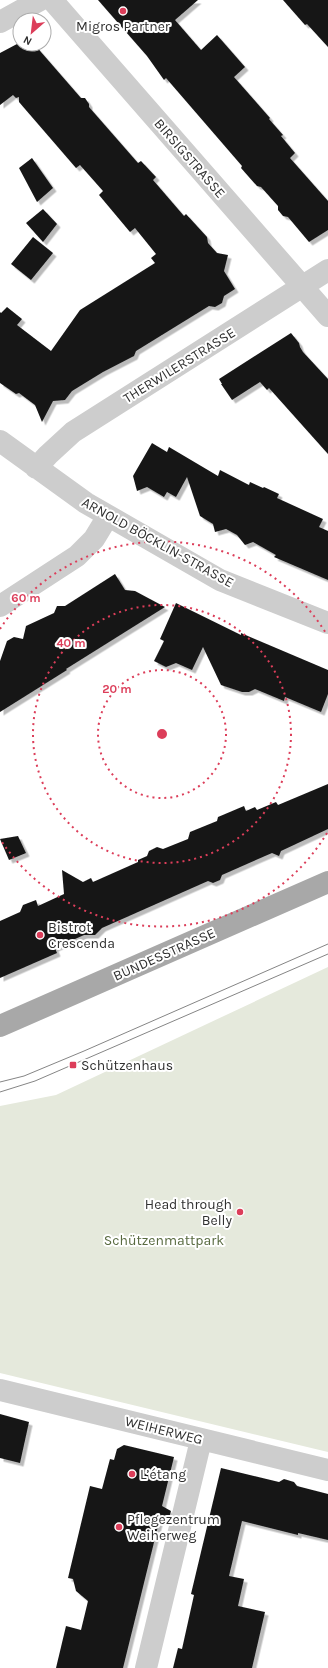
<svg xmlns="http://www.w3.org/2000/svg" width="328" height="1668" viewBox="0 0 328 1668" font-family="Karla,sans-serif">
<defs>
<filter id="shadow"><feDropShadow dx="3.5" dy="3.5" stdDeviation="0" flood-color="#0004"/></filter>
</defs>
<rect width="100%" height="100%" fill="#fff"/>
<!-- green -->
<path fill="#e5e9dc" d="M328,967V1452L0,1373V1106L56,1095Z"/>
<!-- building -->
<path fill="#171717" filter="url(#shadow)" d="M98,0H198L175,20L201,50L217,35L245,67L234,77L270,118L269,119L283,135L281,136L295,153L290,158L328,201V230L309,242L288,217L283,216L278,210V206L261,187L257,186L241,168L242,166L166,78L164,80L147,56Z
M283,0H328V47L307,24L305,25Z
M17,44H34L81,98H85L89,104V107L138,163L141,161L156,177L153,180L184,216L186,214L207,237L208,243L217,253L228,255L224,271L235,289L224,296L222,303L215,307L209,306L136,351L134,356L103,372L72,391L65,400L53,401L42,422L35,405L19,393L16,394L0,383V312L1,313L7,307L22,319L17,325L51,351L80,310L155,263L151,258L156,254L135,228L130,232L99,195L103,191L80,165L76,168L19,102V97L16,98L13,95L0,105V53Z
M32,158L53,188L37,202L19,168Z
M43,209L57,224L43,242L26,223Z
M33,237L53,253L31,280L11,264Z
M291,333L299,343L300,347L303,352L328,379V454L269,388L267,390L260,382L232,400L221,384H222L219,379Z
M152,443L167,452L169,447L218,476L220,470L249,485L250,482L263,488L264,487L279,494L277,498L323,519L319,527L328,531V580L274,557L276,555L253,542L245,545L237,535L226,529L215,532L213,524L200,516L187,477L176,497L167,492L164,497L147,487L137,491L133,476Z
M115,574L125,590L135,591L165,607L66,669L67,670L0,712V661L7,641L14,637L23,639L26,626L54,613L57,606H65Z
M176,603L241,635V633L328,670V694L321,712L285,697L284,701L255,689L249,692H242L221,685L203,647L192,670L176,663L166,667L154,661L164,641L160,639Z
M328,784V829L281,851L279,856L272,853L222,875L220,880L213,883L208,881L102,928L95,935H84L55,948L57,953L0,978V921L20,912L23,905L36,900L38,906L64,894L62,870L83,882L91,878L93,882L138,862V860L147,856L149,851L157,847L163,849L188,839L190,832L217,821L218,817L244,806L246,811L255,807L257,810L276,802L278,805Z
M18,836L26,853L9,860L0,839Z
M0,1414L29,1422L20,1463L0,1458Z
M124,1445L174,1457L162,1506L171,1511L169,1518H160L123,1668H56L66,1626L81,1630L88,1601L76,1591L73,1579L68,1578L90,1486L102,1489L110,1459L114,1460L117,1449Z
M221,1468L279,1482L284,1479L294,1482L297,1486L328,1494V1540L298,1533V1535L242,1521L229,1576L244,1579L238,1606L265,1612L252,1668H173L178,1648L182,1649L194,1595L191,1594Z"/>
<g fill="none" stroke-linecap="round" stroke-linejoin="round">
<!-- minor -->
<path stroke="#cdcdcd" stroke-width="22" d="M52,0L328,316
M0,22L40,0
M0,441L86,503L220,580L328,623
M36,468L48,455L73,432L328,270
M0,606L77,556L94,539L108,516
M0,1390L328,1470
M146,1668L201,1440"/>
<!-- major -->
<path stroke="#a8a8a8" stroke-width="22" d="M0,1026L328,882"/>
<!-- tram -->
<path stroke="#858585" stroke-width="1" d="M0,1082L24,1076L84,1051L328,944
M0,1092L35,1081L328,954"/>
</g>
<!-- distance rings -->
<g fill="none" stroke="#dc3e5a" stroke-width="2" stroke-dasharray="2 4">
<circle cx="162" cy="734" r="64"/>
<circle cx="162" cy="734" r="129"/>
<path d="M327 833A193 193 0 0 1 0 839M0 629A193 193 0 0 1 327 635"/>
</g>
<!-- markers -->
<g fill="#dc3e5a" stroke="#fff" stroke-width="1.5">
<circle cx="123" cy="11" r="4"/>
<circle cx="40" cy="935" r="4"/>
<rect x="69" y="1061" width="8" height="8" rx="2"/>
<circle cx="240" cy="1212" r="4"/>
<circle cx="132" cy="1474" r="4"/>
<circle cx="119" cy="1527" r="4"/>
</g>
<g text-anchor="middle" stroke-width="4" stroke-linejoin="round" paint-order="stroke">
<!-- poi labels -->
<g font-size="14" fill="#303030" stroke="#fff" text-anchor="start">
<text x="123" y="31" text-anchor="middle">Migros Partner</text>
<text x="48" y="932">Bistrot<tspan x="48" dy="16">Crescenda</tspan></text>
<text x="81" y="1070">Schützenhaus</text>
<text x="232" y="1209" text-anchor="end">Head through<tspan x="232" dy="16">Belly</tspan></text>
<text x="140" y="1479">L’étang</text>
<text x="127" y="1524">Pflegezentrum<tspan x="127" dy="16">Weiherweg</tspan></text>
</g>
<!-- street labels -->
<g font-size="14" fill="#303030" stroke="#fff">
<text transform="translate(190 158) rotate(49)" y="5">BIRSIGSTRASSE</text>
<text transform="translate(179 365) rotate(-32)" y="5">THERWILERSTRASSE</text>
<text transform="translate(158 542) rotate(29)" y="5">ARNOLD BÖCKLIN-STRASSE</text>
<text transform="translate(164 954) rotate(-24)" y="5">BUNDESSTRASSE</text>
<text transform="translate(164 1430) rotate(14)" y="5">WEIHERWEG</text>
</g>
<!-- park labels -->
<g font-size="14" fill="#586a40" stroke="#fff">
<text x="164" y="1245">Schützenmattpark</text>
</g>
</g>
<circle cx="162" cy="734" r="6" fill="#dc3e5a" stroke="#fff" stroke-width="2"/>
<g font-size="12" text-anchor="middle" font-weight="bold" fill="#dc3e5a" stroke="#fff" stroke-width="4" stroke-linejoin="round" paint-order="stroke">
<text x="26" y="602">60 m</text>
<text x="71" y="647">40 m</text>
<text x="117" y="693">20 m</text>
</g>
<!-- north arrow -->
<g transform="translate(32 32) rotate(208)"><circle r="19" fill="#ffffff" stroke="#acacac"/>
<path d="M0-3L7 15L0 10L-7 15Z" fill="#dc3e5a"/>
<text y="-6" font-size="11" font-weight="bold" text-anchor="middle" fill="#303030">N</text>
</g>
</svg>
